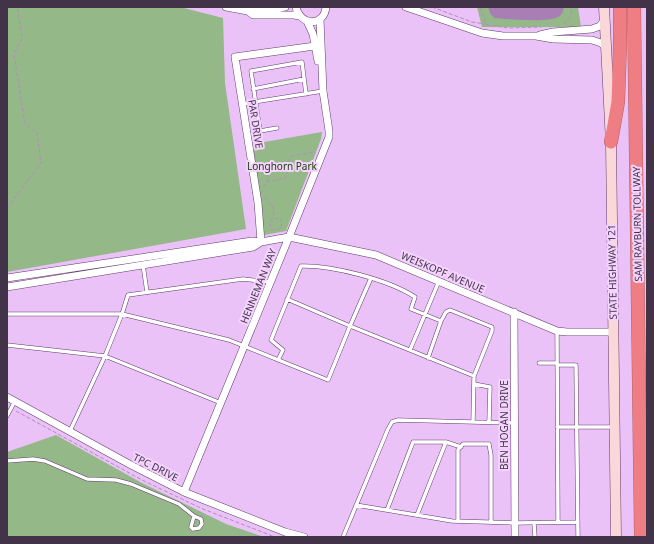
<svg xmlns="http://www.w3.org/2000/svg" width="654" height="544" viewBox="0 0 654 544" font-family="'Noto Sans',sans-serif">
<rect width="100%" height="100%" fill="#ebc2f8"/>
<!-- green -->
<path fill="#95b889" d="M7,7H180L223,18L225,83L246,229L7,272Z
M477,7H578L581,27H482Z
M322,132L321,139L286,231L264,235L253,144Z
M56,435L142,483L226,524L264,537H7V452Z"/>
<!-- water -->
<path fill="#a87eb5" d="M488,7H564C563,11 562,15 558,17C548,23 507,19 494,18L493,16L491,15Z"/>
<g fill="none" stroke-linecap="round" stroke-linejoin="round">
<!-- service casing -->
<g stroke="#5f3c6a" stroke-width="4.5">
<path id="service" d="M253,89L304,79
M242,104L323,91
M277,128L260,131L251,71L302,62L306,94
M143,265L147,292
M287,299L350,326L371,278
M7,314H122L128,295L243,279L271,282
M557,331L558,523
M7,345L105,356L122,314L229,340L328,380L350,326L474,376L473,422
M410,350L439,281
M428,358L441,321
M278,360L283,350L271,340L301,266C332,265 389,280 415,297L411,309L441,321L446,312L450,310L492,327V331L474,376
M539,363H557
M557,365H576L578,537
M474,384L490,387L489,422
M7,416L15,401
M557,427H613
M70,431L105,356L221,403
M7,461L33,459L45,461L87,479L116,480L131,484L179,504L194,516L201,519L202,524L199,528L193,529L191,527L194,516
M356,505L452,521L515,523L578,522
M387,510L413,442H446L461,447
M417,515L446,442
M458,521V450L463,444H489L491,455V522
M534,523L535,537
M343,537L388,429L392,422L398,420L514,423"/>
</g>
<!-- minor casing -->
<g stroke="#5f3c6a" stroke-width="8">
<path id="minor" d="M226,7L248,11L253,15H294L299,16
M296,7C300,26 324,27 326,7
M406,7L482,33L503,36H536L553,39L592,40L601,43L607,48
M248,11C260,6 273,10 285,7
M307,21L313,34L318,61
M540,35L553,32L592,29L600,26L605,19
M261,242L258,203L235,57L315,46
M7,278L252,241L261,242L289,237L376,255L557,331L567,332H614
M7,287L253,247L261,242
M514,312L515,537
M7,397L131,465L184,492L285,532L304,537
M184,492L289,237L329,137V131L323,91L320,19"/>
</g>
<!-- secondary casing -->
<g stroke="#5f3c6a" stroke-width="11">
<path id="secondary" d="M604,7L611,142L616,537"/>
</g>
<!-- motorway casing -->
<g stroke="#b2646f" stroke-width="14">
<path id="motorway" d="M634,7L641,537
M611,142L618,102L620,47V7"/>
</g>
<!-- path -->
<path stroke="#af8fb9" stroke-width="1" stroke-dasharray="4 2" stroke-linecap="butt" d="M432,7L472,22L485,24
M480,7L486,24L488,25L509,28L541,27
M564,24L570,17L573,7
M259,165L268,174L267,182
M263,187L268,181L279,180L285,178C291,171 286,163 291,156L315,152
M264,197C284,216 267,214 271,230L281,229L282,224L281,219L277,218L272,221
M7,208L41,163L37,133L25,124L14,54L21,41L22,36L17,7
M16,411L144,481L203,509L275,537"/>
<!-- service -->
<use href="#service" stroke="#fff" stroke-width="3.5"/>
<!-- minor -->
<use href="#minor" stroke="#fff" stroke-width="7"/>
<!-- secondary -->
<use href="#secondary" stroke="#fad8da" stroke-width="10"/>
<!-- motorway -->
<use href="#motorway" stroke="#ee7e84" stroke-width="13"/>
</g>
<g text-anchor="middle" stroke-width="4" stroke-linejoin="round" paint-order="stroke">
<!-- street labels -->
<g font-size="10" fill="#433348" stroke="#f4d3fe">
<text transform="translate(256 124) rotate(81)" y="4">PAR DRIVE</text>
<text transform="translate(637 224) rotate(-91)" y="4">SAM RAYBURN TOLLWAY</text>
<text transform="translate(443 272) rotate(23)" y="4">WEISKOPF AVENUE</text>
<text transform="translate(612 272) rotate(-91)" y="4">STATE HIGHWAY 121</text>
<text transform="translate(258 286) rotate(-68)" y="4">HENNEMAN WAY</text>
<text transform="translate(504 425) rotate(-90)" y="4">BEN HOGAN DRIVE</text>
<text transform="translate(156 467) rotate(27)" y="4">TPC DRIVE</text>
</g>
<!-- park labels -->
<g font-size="10" fill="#194205" stroke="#f4d3fe">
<text x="282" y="170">Longhorn Park</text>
</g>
</g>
<!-- border -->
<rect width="654" height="544" fill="none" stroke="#433348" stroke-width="16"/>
</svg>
